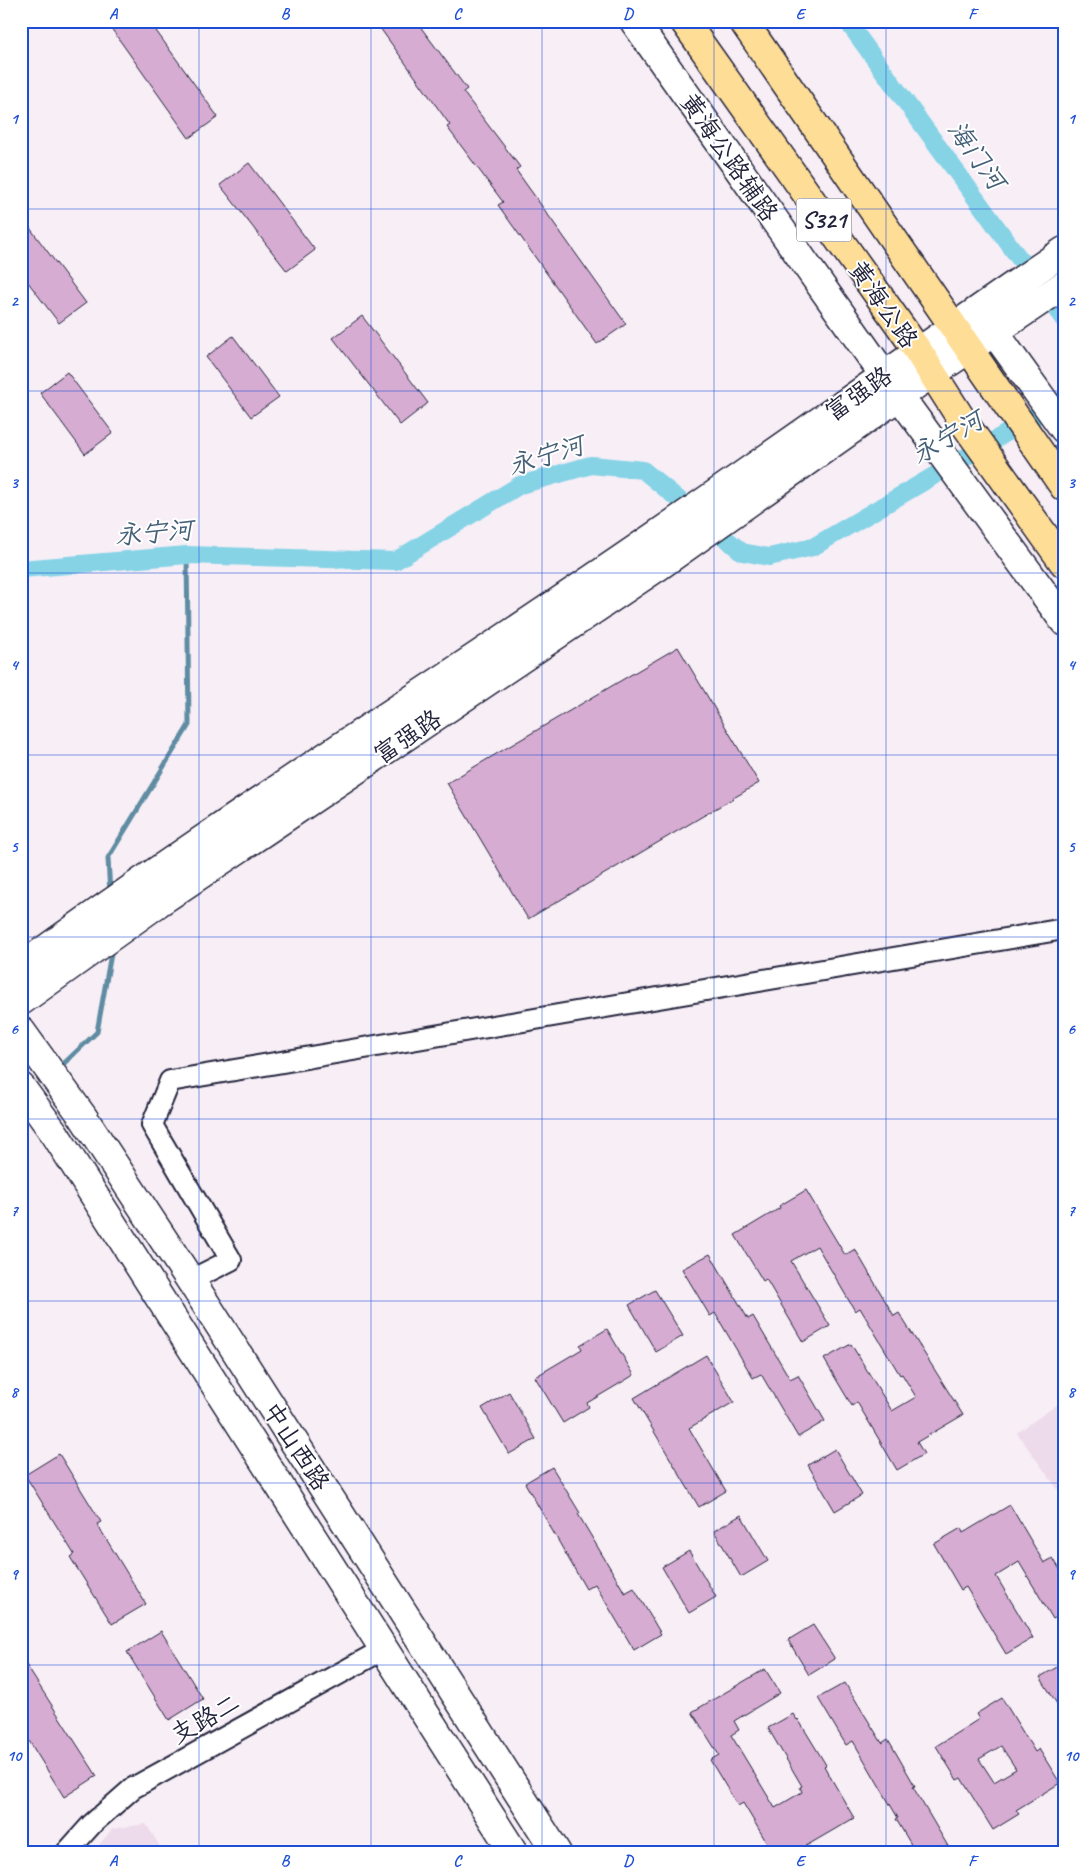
<svg xmlns="http://www.w3.org/2000/svg" width="1085" height="1874" viewBox="0 0 1085 1874" font-family="Caveat,'LXGW WenKai TC',sans-serif">
<rect width="100%" height="100%" fill="#f7eef6"/>
<filter id="ink" filterUnits="userSpaceOnUse"><feTurbulence type="fractalNoise" baseFrequency=".02" numOctaves="2"/><feDisplacementMap in="SourceGraphic" scale="10" xChannelSelector="R" yChannelSelector="G"/><feConvolveMatrix kernelMatrix="1 2 1 2 8 2 1 2 1" color-interpolation-filters="sRGB"/></filter>
<g filter="url(#ink)">
<!-- built -->
<path fill="#eddaeb" d="M1064,1400V1498L1017,1433Z
M146,1824L164,1853H93L112,1829Z"/>
<g fill="none" stroke-linecap="round" stroke-linejoin="round">
<!-- stream -->
<path stroke="#5e8ca2" stroke-width="5" d="M110,894L108,858L189,725L187,555
M58,1069L97,1032L112,948"/>
<!-- canal -->
<path stroke="#86d3e6" stroke-width="18" d="M847,21L1064,320
M21,569L187,555L395,561L520,485L591,465L643,470L742,552L769,557L813,547L1064,399"/>
</g>
<!-- building -->
<path fill="#d6acd2" stroke="#22223b" fill-rule="evenodd" d="M106,21H149L218,117L189,138Z
M375,21H416L467,89L463,92L520,167L516,170L626,324L597,344L498,205L503,202L447,127L450,125Z
M249,163L315,250L287,271L220,185Z
M21,216L86,303L59,323L21,273Z
M362,316L428,403L400,425L333,338Z
M233,336L279,397L251,417L206,357Z
M67,372L113,433L85,454L40,393Z
M678,647L759,783L528,919L447,783Z
M806,1190L845,1255L855,1249L894,1316L899,1313L963,1415L917,1442L924,1454L897,1470L857,1402L852,1406L824,1359L851,1344L892,1411L916,1397L902,1374L900,1375L860,1308L855,1311L817,1246L791,1261L830,1326L803,1342L766,1279L763,1281L735,1235L780,1208L779,1206Z
M710,1254L748,1319L753,1316L790,1379L798,1375L825,1421L798,1437L761,1374L753,1378L715,1313L710,1316L682,1269Z
M655,1290L683,1336L656,1352L629,1305Z
M607,1329L634,1375L587,1403L589,1407L563,1423L535,1377L582,1349L580,1345Z
M706,1355L734,1402L689,1428L726,1491L699,1507L634,1398Z
M509,1392L536,1439L509,1454L482,1408Z
M835,1449L862,1495L835,1511L808,1465Z
M59,1454L101,1522L97,1524L146,1604L112,1624L70,1557L74,1554L25,1475Z
M552,1467L580,1513L578,1514L625,1593L634,1588L661,1634L634,1650L595,1584L586,1589L525,1483Z
M1010,1505L1044,1563L1053,1558L1064,1576V1613L1053,1619L1019,1562L996,1576L1033,1638L1006,1654L966,1587L961,1590L934,1544L961,1528L963,1533Z
M741,1515L768,1561L741,1577L714,1531Z
M689,1551L716,1597L689,1613L662,1567Z
M813,1625L835,1659L809,1675L788,1640Z
M161,1631L203,1699L169,1720L127,1652Z
M21,1657L97,1776L64,1797L21,1728Z
M1064,1663V1715L1040,1677Z
M765,1669L780,1693L734,1721L739,1730L731,1735L775,1808L802,1792L800,1787L802,1786L768,1728L793,1714L797,1720L798,1719L826,1765L824,1766L854,1818L806,1846L809,1853H773L743,1803L738,1806L710,1760L719,1755L692,1712Z
M845,1683L882,1743L888,1739L915,1786L913,1787L952,1853H916L896,1819L898,1818L853,1741L846,1745L818,1698Z
M1002,1698L1035,1752L1039,1749L1060,1783L1016,1810L1019,1814L993,1830L961,1778L957,1780L936,1746L979,1719L976,1714ZM1001,1746L1016,1769L994,1782L979,1759Z"/>
<g fill="none" stroke-linecap="round" stroke-linejoin="round">
<!-- street casing -->
<g stroke="#22223b" stroke-width="24">
<path id="street" d="M191,1280L231,1260L152,1125L170,1081L1064,929
M66,1853L92,1824L133,1788L384,1649"/>
</g>
<!-- secondary casing -->
<g stroke="#22223b" stroke-width="31">
<path id="secondary" d="M634,21L884,375L1064,621
M977,330L995,333L1064,429
M21,967C222,821 432,689 636,549C779,451 920,349 1064,251
M21,1001L158,903L656,568L899,396L1064,285
M21,1031L83,1117L202,1298L557,1853
M21,1087L55,1134L514,1853"/>
</g>
<!-- primary casing -->
<g stroke="#22223b" stroke-width="31">
<path id="primary" d="M684,21L918,351L962,420L1064,563
M743,21L1064,487"/>
</g>
<!-- street -->
<use href="#street" stroke="#fff" stroke-width="20"/>
<!-- secondary -->
<use href="#secondary" stroke="#fff" stroke-width="28"/>
<!-- primary -->
<use href="#primary" stroke="#fedd96" stroke-width="28"/>
</g>
</g>
<!-- grid -->
<path fill="none" stroke="#1d4ed8" stroke-width="1" stroke-opacity="0.55" d="M199,21V1853M371,21V1853M542,21V1853M714,21V1853M886,21V1853M21,209H1064M21,391H1064M21,573H1064M21,755H1064M21,937H1064M21,1119H1064M21,1301H1064M21,1483H1064M21,1665H1064"/>
<g text-anchor="middle" stroke-width="4" stroke-linejoin="round" paint-order="stroke">
<!-- shield labels -->
<rect fill="#fff" stroke="#646476" stroke-width="1" x="796.5" y="198.5" width="55" height="43" rx="4"/>
<g font-size="24" font-weight="bold" fill="#22223b">
<text x="824" y="228">S321</text>
</g>
<!-- street labels -->
<g font-size="25" fill="#22223b" stroke="#fff">
<text transform="translate(730 157) rotate(55)" y="9">黄海公路辅路</text>
<text transform="translate(884 304) rotate(55)" y="9">黄海公路</text>
<text transform="translate(858 393) rotate(-35)" y="9">富强路</text>
<text transform="translate(407 736) rotate(-34)" y="9">富强路</text>
<text transform="translate(297 1446) rotate(57)" y="9">中山西路</text>
<text transform="translate(205 1718) rotate(-29)" y="9">支路二</text>
</g>
<!-- water labels -->
<g font-size="26" font-style="italic" fill="#456077" stroke="#fff">
<text transform="translate(977 155) rotate(54)" y="9">海门河</text>
<text transform="translate(947 437) rotate(-30)" y="9">永宁河</text>
<text transform="translate(546 455) rotate(-17)" y="9">永宁河</text>
<text transform="translate(154 532) rotate(-4)" y="9">永宁河</text>
</g>
</g>
<!-- margin -->
<rect width="1085" height="1874" fill="none" stroke="#fff" stroke-width="55"/>
<rect x="28" y="28" width="1030" height="1818" fill="none" stroke="#1d4ed8" stroke-width="2"/>
<g font-size="16" text-anchor="middle" font-weight="bold" fill="#1d4ed8">
<text x="113" y="19">A</text>
<text x="285" y="19">B</text>
<text x="457" y="19">C</text>
<text x="628" y="19">D</text>
<text x="800" y="19">E</text>
<text x="972" y="19">F</text>
<text x="14" y="124">1</text>
<text x="1071" y="124">1</text>
<text x="14" y="306">2</text>
<text x="1071" y="306">2</text>
<text x="14" y="488">3</text>
<text x="1071" y="488">3</text>
<text x="14" y="670">4</text>
<text x="1071" y="670">4</text>
<text x="14" y="852">5</text>
<text x="1071" y="852">5</text>
<text x="14" y="1034">6</text>
<text x="1071" y="1034">6</text>
<text x="14" y="1216">7</text>
<text x="1071" y="1216">7</text>
<text x="14" y="1397">8</text>
<text x="1071" y="1397">8</text>
<text x="14" y="1579">9</text>
<text x="1071" y="1579">9</text>
<text x="14" y="1761">10</text>
<text x="1071" y="1761">10</text>
<text x="113" y="1866">A</text>
<text x="285" y="1866">B</text>
<text x="457" y="1866">C</text>
<text x="628" y="1866">D</text>
<text x="800" y="1866">E</text>
<text x="972" y="1866">F</text>
</g>
</svg>
